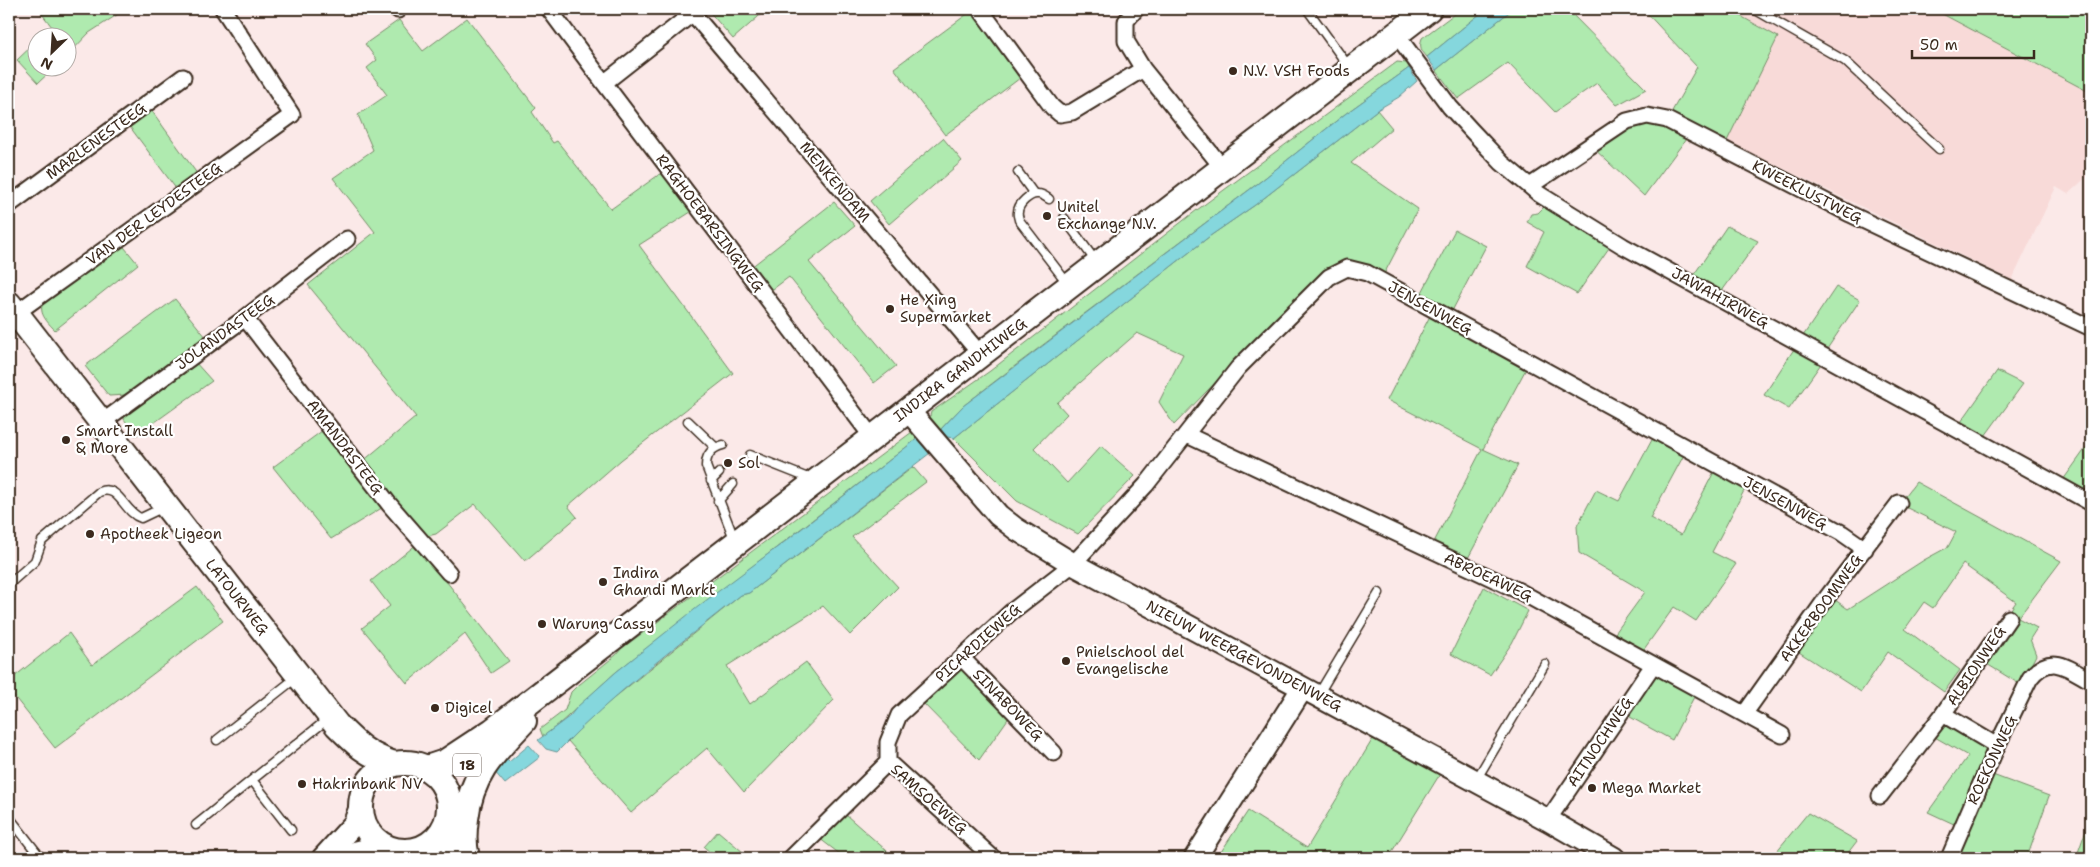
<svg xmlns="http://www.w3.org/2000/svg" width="2100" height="867" viewBox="0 0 2100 867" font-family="'Shantell Sans',sans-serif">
<rect width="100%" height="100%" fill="#fbe9e8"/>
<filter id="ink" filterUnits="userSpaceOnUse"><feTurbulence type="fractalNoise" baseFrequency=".02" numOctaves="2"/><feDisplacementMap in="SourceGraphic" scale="10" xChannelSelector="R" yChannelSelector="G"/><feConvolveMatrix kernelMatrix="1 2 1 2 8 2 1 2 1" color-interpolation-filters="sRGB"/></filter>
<g filter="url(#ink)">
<!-- built -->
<path fill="#f8dad8" d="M1728,9H1933L2091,93V173L2068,194L2056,187L2012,280L1727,141L1778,37Z"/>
<!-- green -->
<path fill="#afeaaf" stroke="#758a66" d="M40,9H126L89,33L68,55V38L41,37L52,27L39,10Z
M707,9H767L733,39Z
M974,9L1024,75L945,135L894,68Z
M1461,9H1486L1427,57C1421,50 1419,47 1422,38Z
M1513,9H1567L1646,89L1617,105L1597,83L1555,112L1508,63L1458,99L1436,70Z
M1643,9H1728L1778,37L1727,141L1671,113L1697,67Z
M1933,9H2091V93Z
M467,18L536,108L532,112L553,143L557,141L611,209L664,171L694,210L639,245L733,373L621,460L568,506L577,517L525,561L475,504L436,534L423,537L362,462L416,417L308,285L375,232L333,178L373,150L358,115L387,95L367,68L377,60L365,44L399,20L423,51Z
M37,41L38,68H54L38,83L17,60Z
M1397,62L1407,63L1409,68L1345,114L1261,181L1015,366L963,406L939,431C934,425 928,420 931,412L990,371L1197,210Z
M149,107L198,175L177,190L127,123Z
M1377,110L1392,128L1351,163L1418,209L1383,276L1353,263L1274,322L1174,425L1159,402L1183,354L1137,333L1057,403L1067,414L1034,448L1067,483L1101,446L1135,476L1078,534L1017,501L954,438L1210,236L1255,205Z
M1618,123L1656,124L1686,139L1644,196L1589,144Z
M943,138L962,161L889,224L870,201Z
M834,202L855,226L809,262L896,366L874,383L789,277L769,292L750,268Z
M1546,205L1611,245L1577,294L1527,266L1544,232L1527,222L1531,214L1538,213Z
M1727,226L1758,241L1722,291L1693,276Z
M1455,230L1486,246L1451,313L1420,296Z
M120,242L138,264L55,330C47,322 37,312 44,301Z
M1836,287L1860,300L1827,349L1803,336Z
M175,299L206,337L136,391L126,395L109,396L85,366Z
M1431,314L1527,367L1483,449L1518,465L1467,560L1433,544L1482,449L1387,400Z
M1796,346L1823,361L1789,409L1764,395Z
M195,362L212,381L137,435H135L124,419V413Z
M1997,371L2023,384L1985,436L1961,422Z
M326,428L385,506L331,539L273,467Z
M912,432H915L918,438L616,672C591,694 569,717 543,737L540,729L565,710L571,692L575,688L616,655L621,649Z
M1653,438L1684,455L1650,518L1681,535L1715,470L1746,487L1712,552L1736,564L1696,621L1674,607L1642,652L1613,636L1645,592L1579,553L1577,526L1596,490L1619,501Z
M2091,441V492L2089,495L2063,480Z
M913,467L926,482L852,537L898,587L850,635L823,606L727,666L750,704L806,662L834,700L744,792L707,748L631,813L568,741L593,715L741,595L749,593Z
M1916,482L2061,561L2018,618L2037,628L2030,639L2036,655L2021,685L1977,658L2016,602L1963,564L1933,608L1924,602L1905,629L1960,670L1944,692L1888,652L1861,692L1791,647L1828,595L1848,609L1924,560L1948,547L1956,532L1899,504Z
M417,544L509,661L491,673L465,634L407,683L362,628L390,606L371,581Z
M197,587L223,621L55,748L9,690V681L69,633L92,665Z
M1484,587L1528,611L1512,643L1490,675L1451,654Z
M959,661L1010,716L979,760L916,696Z
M1658,672L1697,691L1672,740L1621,712L1644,681Z
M1945,720L1984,745L1986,750V757L1956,825L1928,812L1968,756L1933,736Z
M1374,737L1440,774L1388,858H1217L1248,811L1307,848Z
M1990,774L2049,796L2028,855L2027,858H1953Z
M838,808L895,858H845L815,835Z
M1808,813L1857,841L1844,858H1771Z
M2091,816V858H2076Z
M718,831L750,858H717L704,847Z"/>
<!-- water -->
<path fill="#85d7dd" stroke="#679291" d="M1486,9H1513L1436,70L1427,57Z
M1409,68L1417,81L1399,97L1377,110L1255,205L1210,236L954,438L947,437L941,429L963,406L1261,181L1345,114Z
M918,438L930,453L749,593L741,595C678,645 613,694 557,752L546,749L538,740L570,716L577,707L616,672L704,602L787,540Z
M529,745L540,757L505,784L494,771L507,760L509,762Z"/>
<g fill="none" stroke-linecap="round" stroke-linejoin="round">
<!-- lane casing -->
<g stroke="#3b2a1e" stroke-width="11">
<path id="lane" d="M1307,9L1349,67
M1754,9L1845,61L1939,149
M1018,172L1034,194
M1049,199C1046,197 1042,194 1038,194C1030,193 1018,204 1018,212C1017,215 1019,218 1019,220L1068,284
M1064,218L1097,263
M688,421L715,447
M723,445C712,448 706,454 706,466L735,541
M750,455L813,480
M711,481L719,473
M718,501L733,484
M9,584L35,561L42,541L99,492C119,483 124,513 141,518L164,507
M1318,695L1379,593
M217,740L297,677
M252,780L291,830
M1476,780L1545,664
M9,817L41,858
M196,825L329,718"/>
</g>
<!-- street casing -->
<g stroke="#3b2a1e" stroke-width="19">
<path id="street" d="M397,9L398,10
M549,9L604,83L872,437
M689,9L981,355
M980,9L1052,107L1060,114L1072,112L1143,69
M1136,9L1126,21V41L1143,69L1222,167
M1396,34L1450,107L1471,130L1502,163L1539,194L1623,246L2091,503
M604,83L693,13
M1530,186L1627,121L1647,116L1667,120L1850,214L2091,328
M9,205L183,77
M16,313L292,115L223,9
M245,318L389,504L449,573
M101,423L245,318L347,239
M1187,435L1519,591L1782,735
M962,658L1054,753
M1745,713L1828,596L1899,503
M1943,714L1997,746
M1880,796L1943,714L2009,618
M1548,820L1653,665
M791,858L888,762
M993,858L888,762V742L899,715L1011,612L1073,564L1146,485L1238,368L1329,277L1347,268L1367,273L1842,533L1865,549
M1949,858L1997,746L2030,678C2051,652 2068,668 2091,681"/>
</g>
<!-- secondary casing -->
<g stroke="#3b2a1e" stroke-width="25">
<path id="secondary" d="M908,410L998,515L1016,529L1073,564L1548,820L1614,858
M450,813V840L454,858
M394,850L408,858
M323,858L354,824L361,805
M332,858L369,849L388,847
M1195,858L1302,689"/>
</g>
<!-- primary casing -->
<g stroke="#3b2a1e" stroke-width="28">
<path id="primary" d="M9,304L337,725C358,746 366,754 394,764
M361 807a44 44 0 1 1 88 0a44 44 0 1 1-88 0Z
M427,768L445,762L492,731L1429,9
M467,858C464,846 464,832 466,819C471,774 495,752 524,721"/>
</g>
<!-- lane -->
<use href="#lane" stroke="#fff" stroke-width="8"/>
<!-- street -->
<use href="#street" stroke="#fff" stroke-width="15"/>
<!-- secondary -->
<use href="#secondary" stroke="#fff" stroke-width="21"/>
<!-- primary -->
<use href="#primary" stroke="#fff" stroke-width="24"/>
</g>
</g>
<!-- markers -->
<g fill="#3b2a1e" stroke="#fff" stroke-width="2">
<circle cx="1233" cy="71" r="5"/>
<circle cx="1047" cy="216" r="5"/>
<circle cx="890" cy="309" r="5"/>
<circle cx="66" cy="440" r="5"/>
<circle cx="728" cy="463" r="5"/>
<circle cx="90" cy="534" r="5"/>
<circle cx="603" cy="582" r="5"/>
<circle cx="542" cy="624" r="5"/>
<circle cx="1066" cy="661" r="5"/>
<circle cx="435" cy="708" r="5"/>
<circle cx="302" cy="784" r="5"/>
<circle cx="1592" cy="788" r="5"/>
</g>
<g text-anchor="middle" stroke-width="4.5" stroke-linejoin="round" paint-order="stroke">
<!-- shield labels -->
<rect fill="#fff" stroke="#766a62" stroke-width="1" x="453" y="753.5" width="28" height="23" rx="4"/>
<g font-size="14" font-weight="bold" fill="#3b2a1e">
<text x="467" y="770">18</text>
</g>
<!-- poi labels -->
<g font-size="15" fill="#3b2a1e" stroke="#fff" text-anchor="start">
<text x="1243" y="76">N.V. VSH Foods</text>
<text x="1057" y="212">Unitel<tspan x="1057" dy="17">Exchange N.V.</tspan></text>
<text x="900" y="305">He Xing<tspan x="900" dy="17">Supermarket</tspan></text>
<text x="76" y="436">Smart Install<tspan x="76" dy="17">&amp; More</tspan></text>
<text x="738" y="468">Sol</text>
<text x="100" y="539">Apotheek Ligeon</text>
<text x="613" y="578">Indira<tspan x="613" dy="17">Ghandi Markt</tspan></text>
<text x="552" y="629">Warung Cassy</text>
<text x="1076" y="657">Pnielschool del<tspan x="1076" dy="17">Evangelische</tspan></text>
<text x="445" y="713">Digicel</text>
<text x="312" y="789">Hakrinbank NV</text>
<text x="1602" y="793">Mega Market</text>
</g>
<!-- street labels -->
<g font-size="15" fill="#3b2a1e" stroke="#fff">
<text transform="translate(96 141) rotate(-36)" y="5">MARLENESTEEG</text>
<text transform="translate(835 182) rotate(50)" y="5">MENKENDAM</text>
<text transform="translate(1807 192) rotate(27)" y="5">KWEEKLUSTWEG</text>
<text transform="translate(154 214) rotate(-36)" y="5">VAN DER LEYDESTEEG</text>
<text transform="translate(710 223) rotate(53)" y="5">RAGHOEBARSINGWEG</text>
<text transform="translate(1720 298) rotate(29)" y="5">JAWAHIRWEG</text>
<text transform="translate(1430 308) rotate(29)" y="5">JENSENWEG</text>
<text transform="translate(225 332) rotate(-36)" y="5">JOLANDASTEEG</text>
<text transform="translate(960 370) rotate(-37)" y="5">INDIRA GANDHIWEG</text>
<text transform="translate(345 447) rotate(53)" y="5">AMANDASTEEG</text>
<text transform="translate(1785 503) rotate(29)" y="5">JENSENWEG</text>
<text transform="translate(1488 577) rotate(25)" y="5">ABROEAWEG</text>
<text transform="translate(237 597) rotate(52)" y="5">LATOURWEG</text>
<text transform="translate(1821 608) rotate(-54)" y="5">AKKERBOOMWEG</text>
<text transform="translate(978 643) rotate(-42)" y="5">PICARDIEWEG</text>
<text transform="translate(1244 656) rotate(28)" y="5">NIEUW WEERGEVONDENWEG</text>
<text transform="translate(1976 666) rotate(-56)" y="5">ALBIONWEG</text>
<text transform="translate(1008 705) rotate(46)" y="5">SINABOWEG</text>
<text transform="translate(1600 742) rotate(-56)" y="5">AITNOCHWEG</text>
<text transform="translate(1992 760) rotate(-65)" y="5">ROEKONWEG</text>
<text transform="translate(929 799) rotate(42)" y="5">SAMSOEWEG</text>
</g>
</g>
<!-- margin -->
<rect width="2100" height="867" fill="none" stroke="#fff" stroke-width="30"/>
<rect x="15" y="15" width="2070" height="837" fill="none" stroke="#3b2a1e" stroke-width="2" filter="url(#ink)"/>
<!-- north arrow -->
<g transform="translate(52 52) rotate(205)"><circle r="24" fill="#ffffff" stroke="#b1aaa5"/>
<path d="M0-4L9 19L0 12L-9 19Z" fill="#3b2a1e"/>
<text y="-8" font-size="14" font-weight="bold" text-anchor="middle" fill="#3b2a1e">N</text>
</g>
<!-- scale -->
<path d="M1912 50v8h122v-8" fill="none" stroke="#3b2a1e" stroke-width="2.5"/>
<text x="1920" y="50" font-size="15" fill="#3b2a1e" stroke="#ffffff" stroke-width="4" paint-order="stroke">50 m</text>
</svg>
